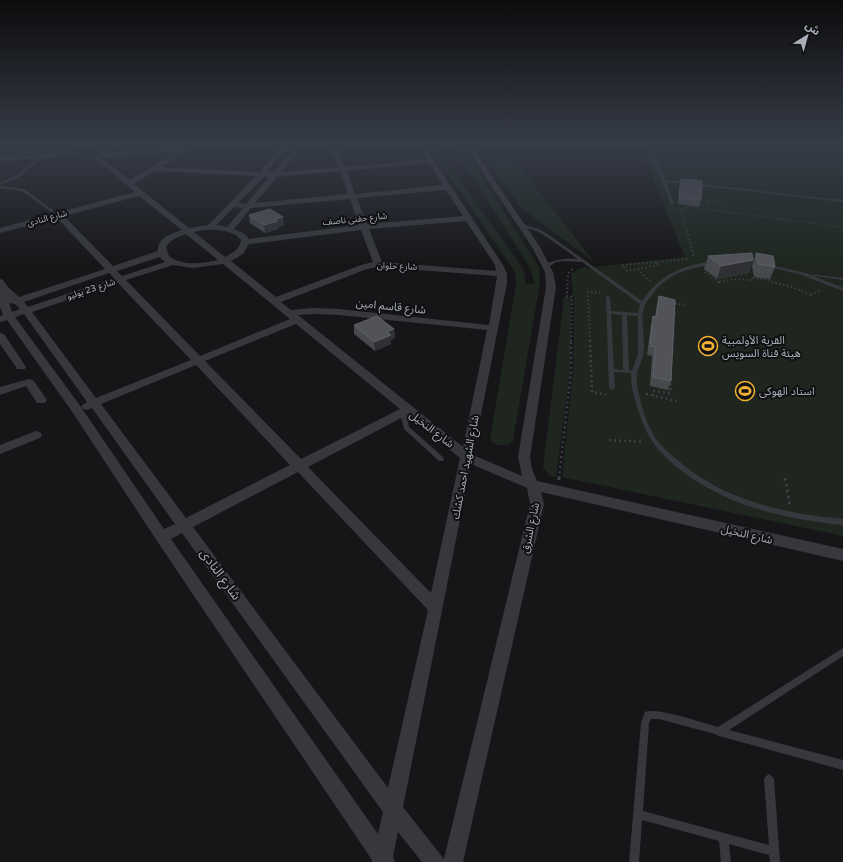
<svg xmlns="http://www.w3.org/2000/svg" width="843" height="862" viewBox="0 0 843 862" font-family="'Varela Round','Noto Sans Arabic',sans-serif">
<rect width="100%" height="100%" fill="#161618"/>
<!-- green -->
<path fill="#1e261f" d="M0,144H106L69,152L0,157Z
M428,144H434L520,264L525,274V284L534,283L532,273L527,263L452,144H461L539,267L540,283L513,440L508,445C500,446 493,445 490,438L516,284L515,272Z
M639,144H843V536L562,477L573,372L574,296H571L573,293L571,273L578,270L577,269L586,267L588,269L594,268L593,267L685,257Z
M514,159L594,262L521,208L488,162Z
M564,297L571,298L570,371L556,477L550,476L543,467Z"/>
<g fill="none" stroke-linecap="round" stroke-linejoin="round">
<!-- path-far3 -->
<path stroke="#3d3f44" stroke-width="1.5" stroke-dasharray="1 2" stroke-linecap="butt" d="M677,208L682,211L687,232
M708,210L707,200L725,202L726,212
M682,211L687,207L843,227"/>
<!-- path-far2 -->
<path stroke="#3d3f44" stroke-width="2" stroke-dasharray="1.5 2.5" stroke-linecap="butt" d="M687,231L694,258
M656,263L659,265L627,271L622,265L688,259
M638,269L648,280L651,281
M705,272L721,284
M719,282L734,279L753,280V278L771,280L772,282L792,287L811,295
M811,295L820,290
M671,303L684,305
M571,341L572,297L567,296L568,274L573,268
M590,341L588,292L603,293
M673,341L675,303"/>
<!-- path-far1 -->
<path stroke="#3d3f44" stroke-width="2.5" stroke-dasharray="2 3" stroke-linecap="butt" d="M590,340L592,392L606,395
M671,367L673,340
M646,394L677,401
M653,396V391L670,393L671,378
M609,440L644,442
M559,478L571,372V340"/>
<!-- path -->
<path stroke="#3d3f44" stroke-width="3" stroke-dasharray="2.5 3.5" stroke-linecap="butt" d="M785,478L790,506
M559,480V477"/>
<!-- service -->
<path fill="#37383d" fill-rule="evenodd" d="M77,144H81L89,150L86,151Z
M646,144H650L665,180L843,200V202L666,182L674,204L671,205L662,181Z
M40,156L43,157L19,177L0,185V183L17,175Z
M0,186L24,189L54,211L51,212L22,191L0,188Z
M521,224L539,229L552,237L642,301C655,282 670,271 693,265C700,263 707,262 715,262V264C689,269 668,272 652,295C649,299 645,303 644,308C640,319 644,332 644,344C644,349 644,354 642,359C641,363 638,368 637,373C636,378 637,385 638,391C642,408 648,430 660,444C669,453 679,462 690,470C734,503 789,514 843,519V525C786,519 730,507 683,472C673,464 662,455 655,445C648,436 643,425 640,415C635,402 631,387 631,373L614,372L615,388L612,390L609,388L606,297L608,296L610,297L611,311L638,313L640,304L582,262L563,261L556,262L548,267H544V265C555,259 566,258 578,259L550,239L537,231L521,226ZM611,314L622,315L623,370L614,369ZM627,315L638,316V354L632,371L629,370Z
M766,264L806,273L843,288V291L802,275L766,266Z
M813,274L843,278V280L815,276H813Z
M407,408L410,410L407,417L409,427L443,457L444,459L443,461H439L404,429L401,417L405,409Z
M843,648V656L729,730L843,760V770L719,736H718L715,734L659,719H651L649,723L643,811L769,845L764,779L766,776L769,774L772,776L774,779L780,862H770L769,855L729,844L731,862H721L719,841L642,820L639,862H629L641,723L645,712C657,707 703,723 718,727Z"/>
<!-- minor -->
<path fill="#37383d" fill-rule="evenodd" d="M117,144H125L107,153L187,146L271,144L268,146L189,150L161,167L260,172L284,144H290L267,172L273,173L298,144H304L281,172L338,167L330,144H336L345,167L427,159L417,144H423L503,265L507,274V283L473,455L522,476L518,457L546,287L545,272L532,247L464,144H470L540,247L553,272L556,287L530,457L532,469L537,481L843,549V561L541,492L544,504L463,862H422L398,832L393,856L395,862H372V860L157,541L73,413L7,320L0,322V316L3,315L0,307V279L3,280L8,287L19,297L105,269L57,218L0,233V228L135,192L92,156L102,153V151ZM178,151L130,180L101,158ZM429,163L443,185L355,194L347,171ZM155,171L256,176L208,225L189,228L134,184ZM340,171L348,194L255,203L277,177ZM264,177H269L246,204L238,203ZM446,190L463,216L367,224L357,198ZM139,196L182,230C172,233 156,239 158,251L113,266L64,216ZM350,199L359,225L249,239L245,234L234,229L251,208ZM234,207L243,208L227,227L216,225ZM466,221L495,265L496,271L382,262L369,229ZM204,230C216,229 234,230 241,240C240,249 233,253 225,257L194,232ZM361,230L373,262L361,265L276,297L231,261L243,254L249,244ZM186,234L218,260C202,264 182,266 169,256L166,247C170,240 178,237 186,234ZM160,257L165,262L122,276L117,271ZM223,264L290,319L200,356L126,280L173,265L193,268ZM378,267L497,276L489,325L339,309L313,308L291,310L281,302L367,269ZM109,273L114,278L28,307L24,302ZM118,283L191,360L96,398L32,312ZM9,303L15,304L20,309L12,312ZM24,314L87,402L81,406L83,409L87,410L92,408L175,524L164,529L81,407L15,317ZM313,314L339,315L487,330L463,447L298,315ZM296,324L400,409L301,459L205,361ZM196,365L290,465L186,518L101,404ZM407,415L460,458L431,593L308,467ZM471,464L527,488L530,504L444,859L403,807ZM298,472L428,610L388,788L193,527ZM182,533L383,812L378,834L171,539Z
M79,152L82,154L81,155L0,161V157Z
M0,333L4,334L26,367L25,369H17L16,367L0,344Z
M29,379L33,380L45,397L47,400L45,403H37L26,386L0,395V387Z
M36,431L40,432L42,435L40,438L0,454V445Z"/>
</g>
<!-- wall -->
<path fill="#47494d" d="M681,179L701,200L699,207L678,204L680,185Z
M249,215L284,225L278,227L279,229L265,233L250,223Z
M756,253L775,267L770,279L754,277L752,266Z
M708,256L753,260L749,273L717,279L704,269Z
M659,296L671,381L668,390L650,386L652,356L647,355L651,325L653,316L655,317L657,305Z
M354,325L394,329L395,338L391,340V344L375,351L354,334Z"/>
<!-- shaded-wall -->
<path fill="#2f3033" d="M283,217L284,225L278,227L279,229L265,233L264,225L275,219Z
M753,260L749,273L717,279L721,266Z
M394,329L395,338L391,340V344L375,351L374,342L387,332Z"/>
<!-- building -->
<path fill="#525359" stroke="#5f6168" d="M681,179L702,181L701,200L679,198Z
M270,209L283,217L275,219L278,221L264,225L249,215Z
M752,253L753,260L721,266L708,256Z
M756,253L773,256L775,267L758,264Z
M659,296L675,300L671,381L653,377L655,347L650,346L653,316L656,317Z
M377,316L394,329L387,332L391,335L374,342L354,325Z"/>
<!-- sky -->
<linearGradient id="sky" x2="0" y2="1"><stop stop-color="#0c0c0d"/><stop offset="0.54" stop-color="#363c48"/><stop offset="1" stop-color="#363c48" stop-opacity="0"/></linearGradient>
<rect width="843" height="265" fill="url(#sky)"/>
<!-- icons -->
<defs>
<g id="stadium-ring" transform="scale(1)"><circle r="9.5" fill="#111113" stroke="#f2b134" stroke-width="1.5"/><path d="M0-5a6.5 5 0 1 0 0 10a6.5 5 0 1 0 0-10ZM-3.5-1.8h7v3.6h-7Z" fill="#f2b134"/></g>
</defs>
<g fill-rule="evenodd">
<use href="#stadium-ring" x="708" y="346"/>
<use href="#stadium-ring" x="745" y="391"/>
</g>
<g text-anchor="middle" stroke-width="4" stroke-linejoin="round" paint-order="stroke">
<!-- far-street labels -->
<g font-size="9" fill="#a8adb8" stroke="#111113">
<text transform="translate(47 218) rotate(-15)" y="3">شارع النادى</text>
<text transform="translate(355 219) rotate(-6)" y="3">شارع حفنى ناصف</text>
<text transform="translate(397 266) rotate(2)" y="3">شارع حلوان</text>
<text transform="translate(91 289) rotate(-18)" y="3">شارع 23 يوليو</text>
</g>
<!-- street labels -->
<g font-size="11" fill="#a8adb8" stroke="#111113">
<text transform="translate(391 306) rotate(6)" y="4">شارع قاسم امين</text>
<text transform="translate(432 429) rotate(38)" y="4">شارع النخيل</text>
<text transform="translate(465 467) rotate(-79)" y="4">شارع الشهيد احمد كشك</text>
<text transform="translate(530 528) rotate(-78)" y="4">شارع الشرق</text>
<text transform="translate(747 534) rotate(13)" y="4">شارع النخيل</text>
</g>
<!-- poi labels -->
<g font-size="11" fill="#a8adb8" stroke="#111113" text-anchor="start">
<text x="722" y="344">القرية الأولمبية<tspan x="722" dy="13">هيئة قناة السويس</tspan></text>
<text x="759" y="395">استاد الهوكى</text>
</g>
<!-- near-street labels -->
<g font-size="13" fill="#a8adb8" stroke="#111113">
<text transform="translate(221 574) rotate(54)" y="5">شارع النادى</text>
</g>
</g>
<!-- north arrow -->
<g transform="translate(807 36) rotate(37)" stroke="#111113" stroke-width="3" paint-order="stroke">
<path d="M0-3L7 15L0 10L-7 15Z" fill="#a8adb8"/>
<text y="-6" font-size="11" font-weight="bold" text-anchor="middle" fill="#a8adb8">ش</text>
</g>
</svg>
